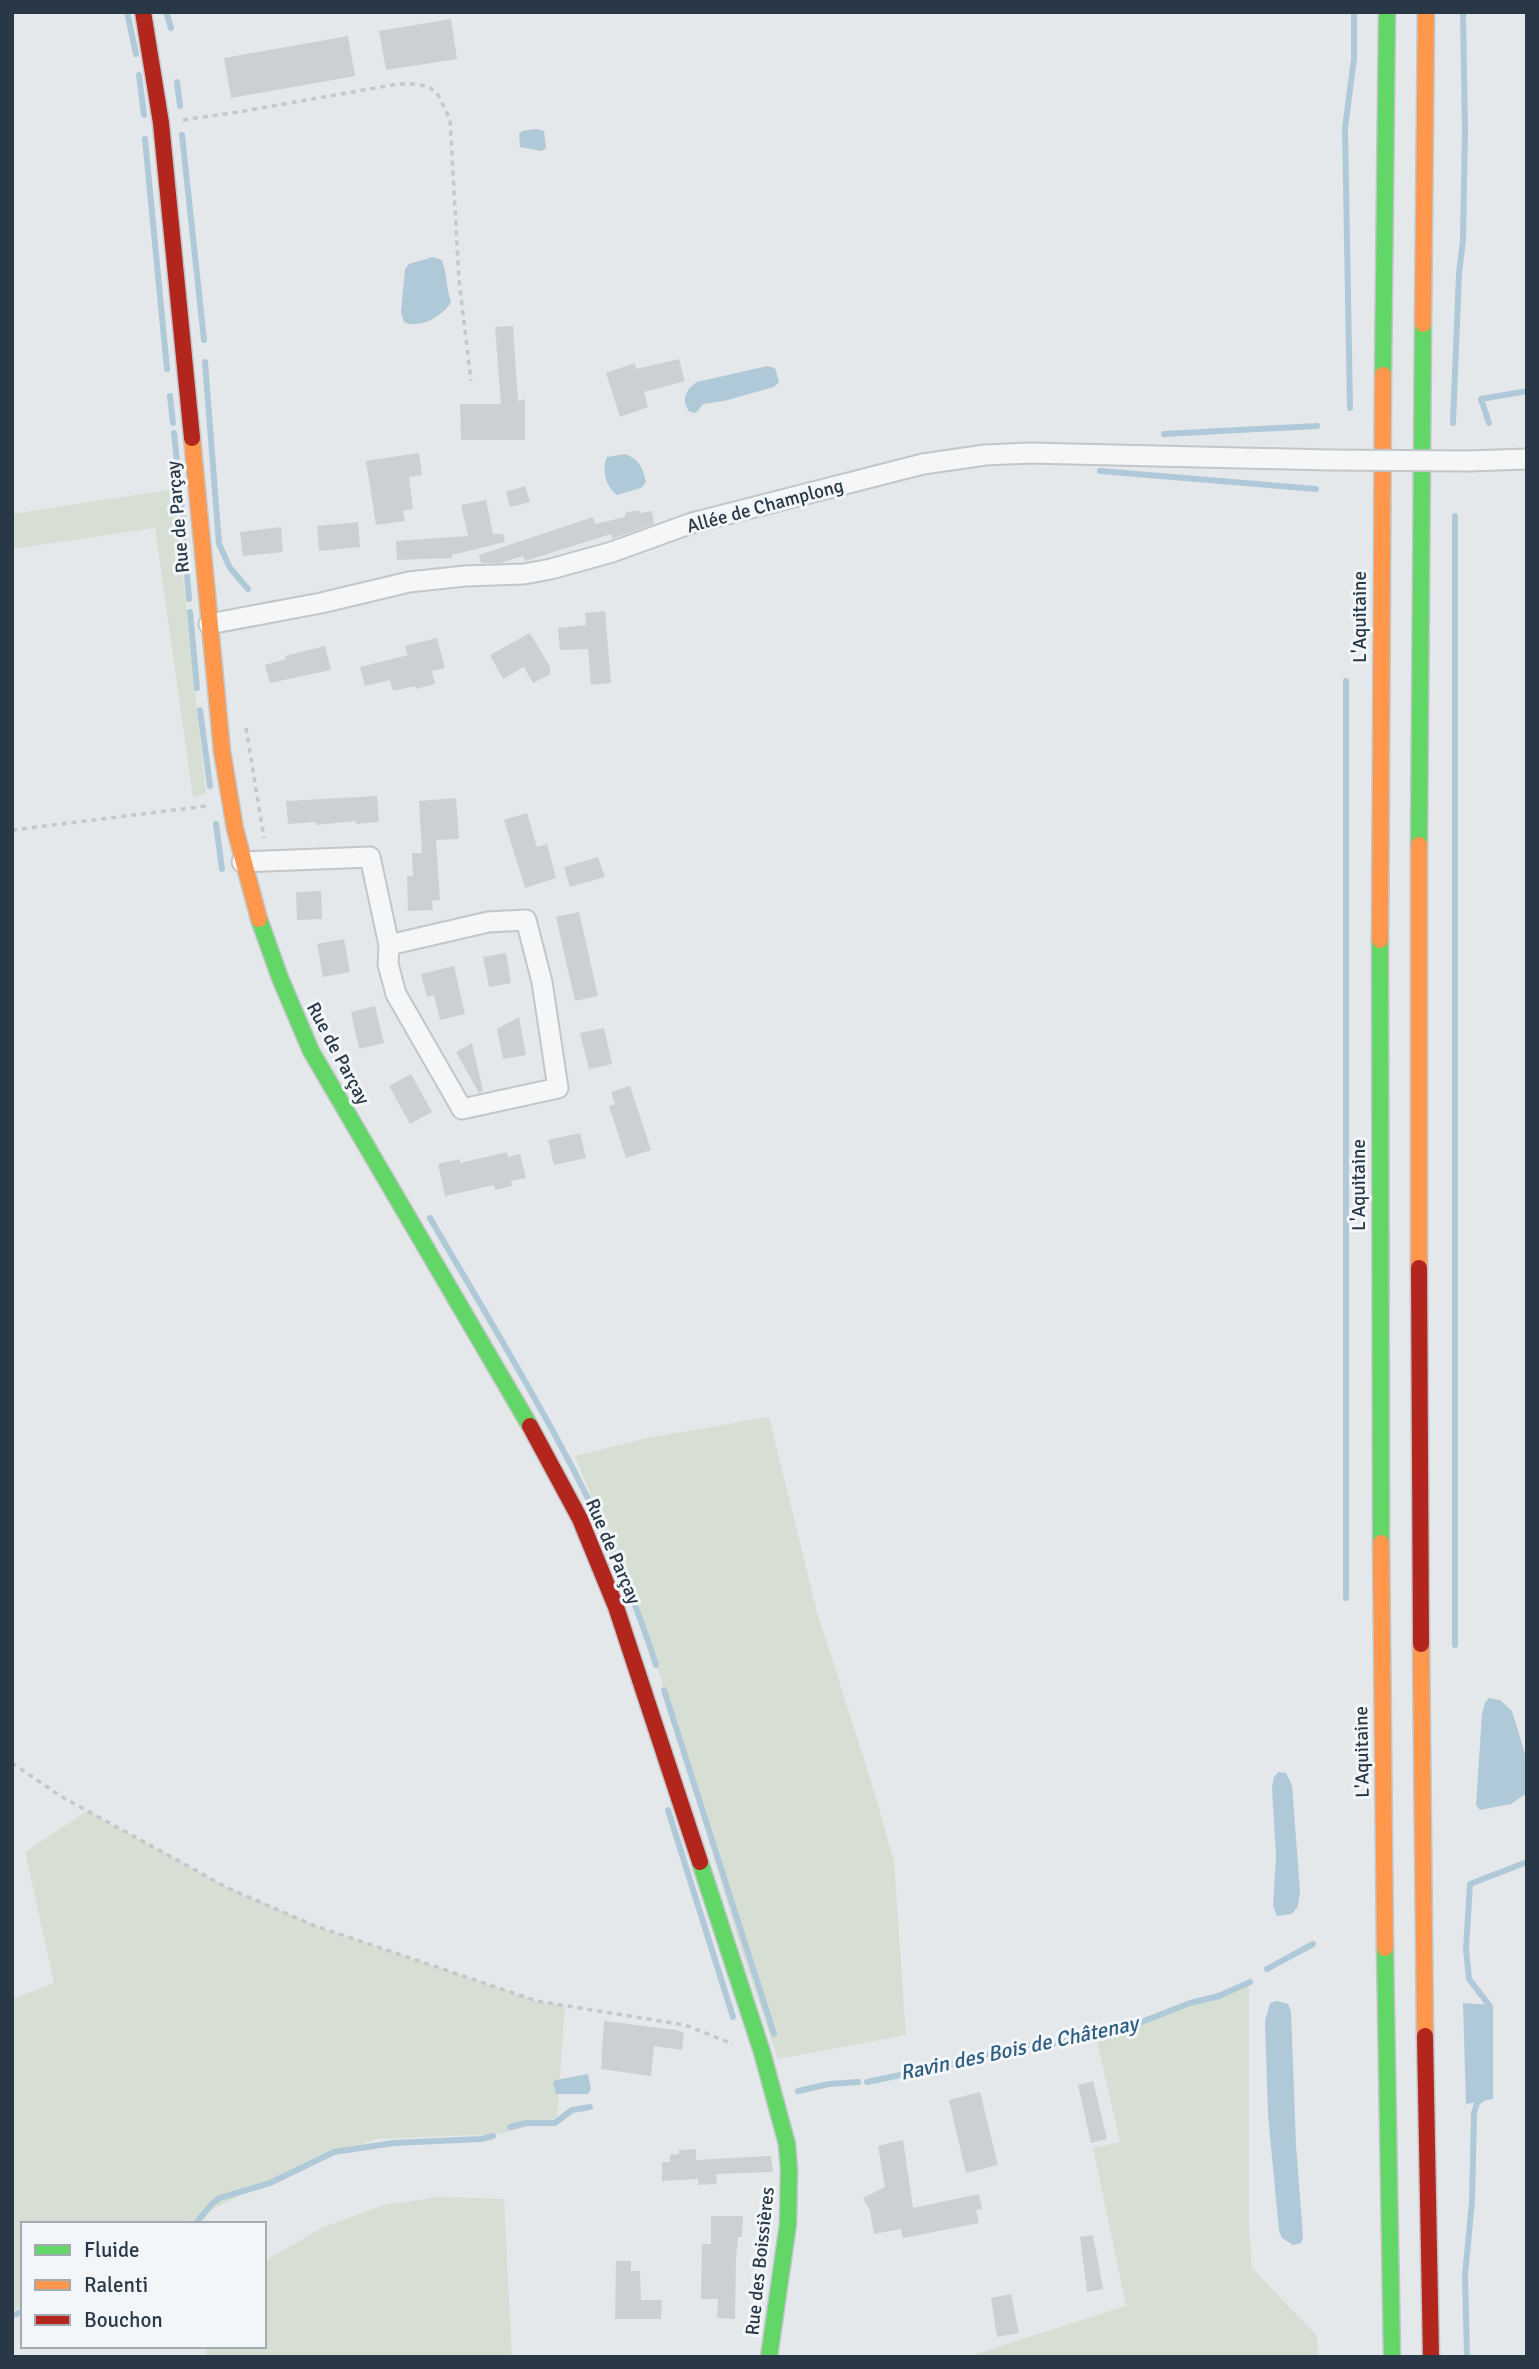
<svg xmlns="http://www.w3.org/2000/svg" width="1539" height="2369" viewBox="0 0 1539 2369" font-family="Signika,sans-serif">
<rect width="100%" height="100%" fill="#e5e8ea"/>
<!-- green -->
<path fill="#d7dfd5" d="M174,489L206,793L193,798L155,528L12,549V514Z
M769,1417L817,1612L871,1781L894,1861L906,2035L778,2059L739,1943L685,1757L650,1644L575,1456L647,1438Z
M87,1811L228,1888L313,1925L537,2001L565,2006L557,2118L500,2134L377,2139L284,2173L184,2224H23V2306L12,2311V1999L54,1983L25,1852Z
M1249,1981V2226L1252,2268L1317,2336L1318,2357H966L1126,2306L1093,2148L1120,2142L1095,2033L1133,2024Z
M439,2197L504,2199L512,2357H207L204,2346H264V2262L321,2228L383,2205Z"/>
<!-- water -->
<path fill="#b0c9d8" d="M536,129L544,131L546,148L541,151L520,147L519,134L522,131Z
M433,257L442,260C447,273 446,288 451,302C444,315 420,330 404,322L401,312L405,269L409,264Z
M767,366L775,368L779,382L774,387L724,401L703,404L696,413L690,412C680,401 686,389 697,382Z
M625,454C639,459 643,468 646,482L641,488L617,495C606,488 601,469 607,457Z
M1489,1698L1500,1700L1512,1711L1527,1760V1793L1511,1804L1480,1810L1476,1805L1482,1714L1485,1702Z
M1278,1772L1286,1773L1292,1785L1300,1891L1298,1906L1292,1914L1277,1916L1273,1906L1276,1856L1272,1788L1274,1777Z
M1277,2001L1288,2004L1291,2011L1296,2145L1303,2237L1301,2243L1293,2245L1282,2238L1279,2231L1268,2115L1265,2021L1270,2003Z
M1463,2003L1493,2005V2099L1466,2104Z
M588,2074L591,2089L588,2094H556L553,2083L556,2080Z"/>
<g fill="none" stroke-linecap="round" stroke-linejoin="round">
<!-- stream -->
<path stroke="#b0c9d8" stroke-width="6" d="M127,12L136,54
M166,12L171,28
M139,75L144,115
M177,82L180,106
M182,135L204,340
M145,139L167,369
M205,362L219,544L230,568L248,589
M170,396L173,423
M1350,408L1345,128L1354,59V12
M1453,423L1459,273L1463,240L1465,130L1463,12
M1489,423L1481,399L1527,391
M174,433L183,519L184,557
M1164,434L1317,426
M1100,471L1316,489
M187,574L189,599
M190,612L197,688
M1346,681V1598
M200,710L210,786
M216,824L222,869
M430,1218C514,1363 605,1504 656,1665
M1455,1645V516
M664,1690L774,2034
M668,1810L733,2017
M1267,1969L1313,1944
M1488,2010L1489,2005L1469,1979L1466,1949L1470,1884L1527,1862
M867,2082L972,2060L1005,2048L1024,2045H1047L1126,2028L1190,2003L1219,1996L1250,1982
M798,2091L829,2084L858,2082
M510,2127L526,2123H555L572,2110L590,2107
M195,2224L213,2203L220,2198L270,2183L334,2152L394,2143L481,2139L493,2136
M12,2316L23,2311
M1467,2357L1465,2275L1472,2202L1474,2113L1477,2103L1484,2097"/>
</g>
<!-- building -->
<path fill="#cdd0d3" d="M451,19L457,59L386,70L379,31Z
M348,36L355,76L231,98L224,58Z
M513,326L518,401L525,399V440H461L460,404H501L495,327Z
M679,359L685,381L644,392L648,407L620,417L606,373L635,363L636,369Z
M419,453L422,475L409,477L413,509L403,511L405,521L376,525L366,461Z
M525,486L530,502L510,507L506,492Z
M486,500L493,534H503L505,542L452,555V558L397,560L396,541L468,536L461,505Z
M639,510L640,513L652,511L654,524L612,539L611,534L525,561L523,556L500,563H481L479,555L593,517L595,524L625,517V513Z
M358,522L360,547L319,551L317,526Z
M281,527L283,552L243,556L240,532Z
M605,611L611,683L591,685L588,649L560,650L558,628L586,625L585,613Z
M530,633L550,667V674L533,683L524,667L503,679L490,655Z
M437,638L445,668L432,671L435,684L416,689L415,686L393,691L390,680L365,686L360,667L408,655L405,646Z
M325,646L331,670L270,683L265,665L286,659L285,656Z
M377,796L379,822L356,824L355,821L316,825V822L288,824L286,801Z
M456,798L459,839L436,840L440,900L432,901L433,910L408,911L407,876H413L412,853H422L419,801Z
M527,813L537,847L547,844L556,878L525,888L504,820Z
M598,857L605,877L570,887L564,867Z
M321,891L322,919L297,920L296,892Z
M579,912L598,996L575,1001L556,917Z
M344,939L350,972L323,977L317,944Z
M506,953L511,983L489,987L483,957Z
M454,966L465,1014L440,1020L434,995L427,997L421,974Z
M375,1006L384,1043L359,1049L351,1012Z
M519,1017L526,1055L503,1059L497,1029Z
M604,1028L612,1064L589,1069L580,1033Z
M472,1043L483,1091L479,1093L456,1052Z
M411,1074L432,1112L410,1124L389,1086Z
M630,1086L651,1150L626,1158L609,1106L615,1104L611,1092Z
M580,1133L586,1158L554,1165L548,1140Z
M507,1152L508,1157L520,1154L526,1178L511,1181L512,1186L495,1190L494,1185L445,1196L438,1164L460,1159V1163Z
M604,2021L676,2030L684,2033L682,2050L654,2046L651,2076L601,2069Z
M1093,2081L1107,2139L1091,2143L1078,2085Z
M980,2092L998,2165L966,2173L949,2100Z
M903,2140L913,2208L979,2194L982,2209L976,2210L979,2223L903,2238L901,2229L874,2234L870,2211L863,2198L885,2187L878,2146Z
M696,2149V2160L771,2156L773,2172L716,2174L717,2184L698,2185V2179L662,2181V2162H670V2155L679,2154V2150Z
M711,2216H743L742,2237H738L736,2258L735,2319L717,2318L718,2299H701L702,2244H711Z
M1093,2235L1103,2289L1087,2292L1080,2237Z
M616,2261H631V2271H640L641,2300H662L661,2319H615Z
M1011,2294L1019,2333L997,2337L991,2298Z"/>
<g fill="none" stroke-linecap="round" stroke-linejoin="round">
<!-- street casing -->
<g stroke="#c3c6c8" stroke-width="23">
<path id="street" d="M1468,461L1527,459
M209,624L321,603L409,582L465,576L524,574L551,569L612,552L692,523L923,464L985,455L1030,453L1329,460
M242,862L370,857L389,945L388,964L396,994L462,1109L558,1088L542,982L526,920L488,922L389,945"/>
</g>
<!-- fast casing -->
<g stroke="#c3c6c8" stroke-width="19">
<path id="fast" d="M1383,375L1387,12
M1419,845L1423,324
M259,919L280,978L311,1051L530,1426
M1380,940L1381,1543
M700,1862L762,2052L787,2144L789,2170L788,2224L769,2357
M1385,1948L1392,2357"/>
</g>
<!-- slow casing -->
<g stroke="#c3c6c8" stroke-width="19">
<path id="slow" d="M1423,324L1426,12
M192,438L222,751L235,829L259,919
M1380,940L1383,375
M1419,1268V845
M1381,1543L1385,1948
M1421,1644L1425,2036"/>
</g>
<!-- jam casing -->
<g stroke="#c3c6c8" stroke-width="19">
<path id="jam" d="M143,12L161,123L192,438
M1419,1268L1421,1644
M530,1426L580,1519L616,1607L700,1862
M1425,2036L1431,2357"/>
</g>
<!-- path -->
<path stroke="#c2c8cb" stroke-width="3.5" stroke-dasharray="5 5" stroke-linecap="butt" d="M183,120L244,111L398,84H416L429,87L437,93L450,119L459,280L471,381
M246,728L264,838
M12,830L207,806
M12,1763L62,1797L228,1888L313,1925L537,2001L685,2025L733,2044"/>
<!-- street -->
<use href="#street" stroke="#f4f6f7" stroke-width="19"/>
<!-- fast -->
<use href="#fast" stroke="#63d668" stroke-width="16"/>
<!-- slow -->
<use href="#slow" stroke="#ff974d" stroke-width="16"/>
<!-- jam -->
<use href="#jam" stroke="#b3261e" stroke-width="16"/>
<!-- street-bridge casing -->
<g stroke="#c3c6c8" stroke-width="23" stroke-linecap="butt">
<path id="street-bridge" d="M1329,460L1468,461"/>
</g>
<!-- street-bridge -->
<use href="#street-bridge" stroke="#f4f6f7" stroke-width="19"/>
</g>
<g text-anchor="middle" stroke-width="6" stroke-linejoin="round" paint-order="stroke">
<!-- street labels -->
<g font-size="19" fill="#283847" stroke="#f3f6f9">
<text transform="translate(765 505) rotate(-15)" y="7">Allée de Champlong</text>
<text transform="translate(177 517) rotate(-95)" y="7">Rue de Parçay</text>
<text transform="translate(1359 617) rotate(-90)" y="7">L'Aquitaine</text>
<text transform="translate(339 1053) rotate(62)" y="7">Rue de Parçay</text>
<text transform="translate(1358 1185) rotate(-90)" y="7">L'Aquitaine</text>
<text transform="translate(614 1551) rotate(67)" y="7">Rue de Parçay</text>
<text transform="translate(1361 1752) rotate(-91)" y="7">L'Aquitaine</text>
<text transform="translate(759 2261) rotate(-84)" y="7">Rue des Boissières</text>
</g>
<!-- water labels -->
<g font-size="21" font-style="italic" fill="#2d5d80" stroke="#f3f6f9">
<text transform="translate(1019 2048) rotate(-12)" y="7">Ravin des Bois de Châtenay</text>
</g>
</g>
<!-- border -->
<rect width="1539" height="2369" fill="none" stroke="#283847" stroke-width="28"/>
<!-- legend -->
<rect x="21" y="2222" width="245" height="126" fill="#f3f6f9" stroke="#a2aab2" stroke-width="2"/>
<rect x="35" y="2245" width="35" height="10" fill="#63d668" stroke="#a2aab2" stroke-width="2"/>
<text x="84" y="2257" font-size="21" fill="#283847">Fluide</text>
<rect x="35" y="2280" width="35" height="10" fill="#ff974d" stroke="#a2aab2" stroke-width="2"/>
<text x="84" y="2292" font-size="21" fill="#283847">Ralenti</text>
<rect x="35" y="2315" width="35" height="10" fill="#b3261e" stroke="#a2aab2" stroke-width="2"/>
<text x="84" y="2327" font-size="21" fill="#283847">Bouchon</text>
</svg>
